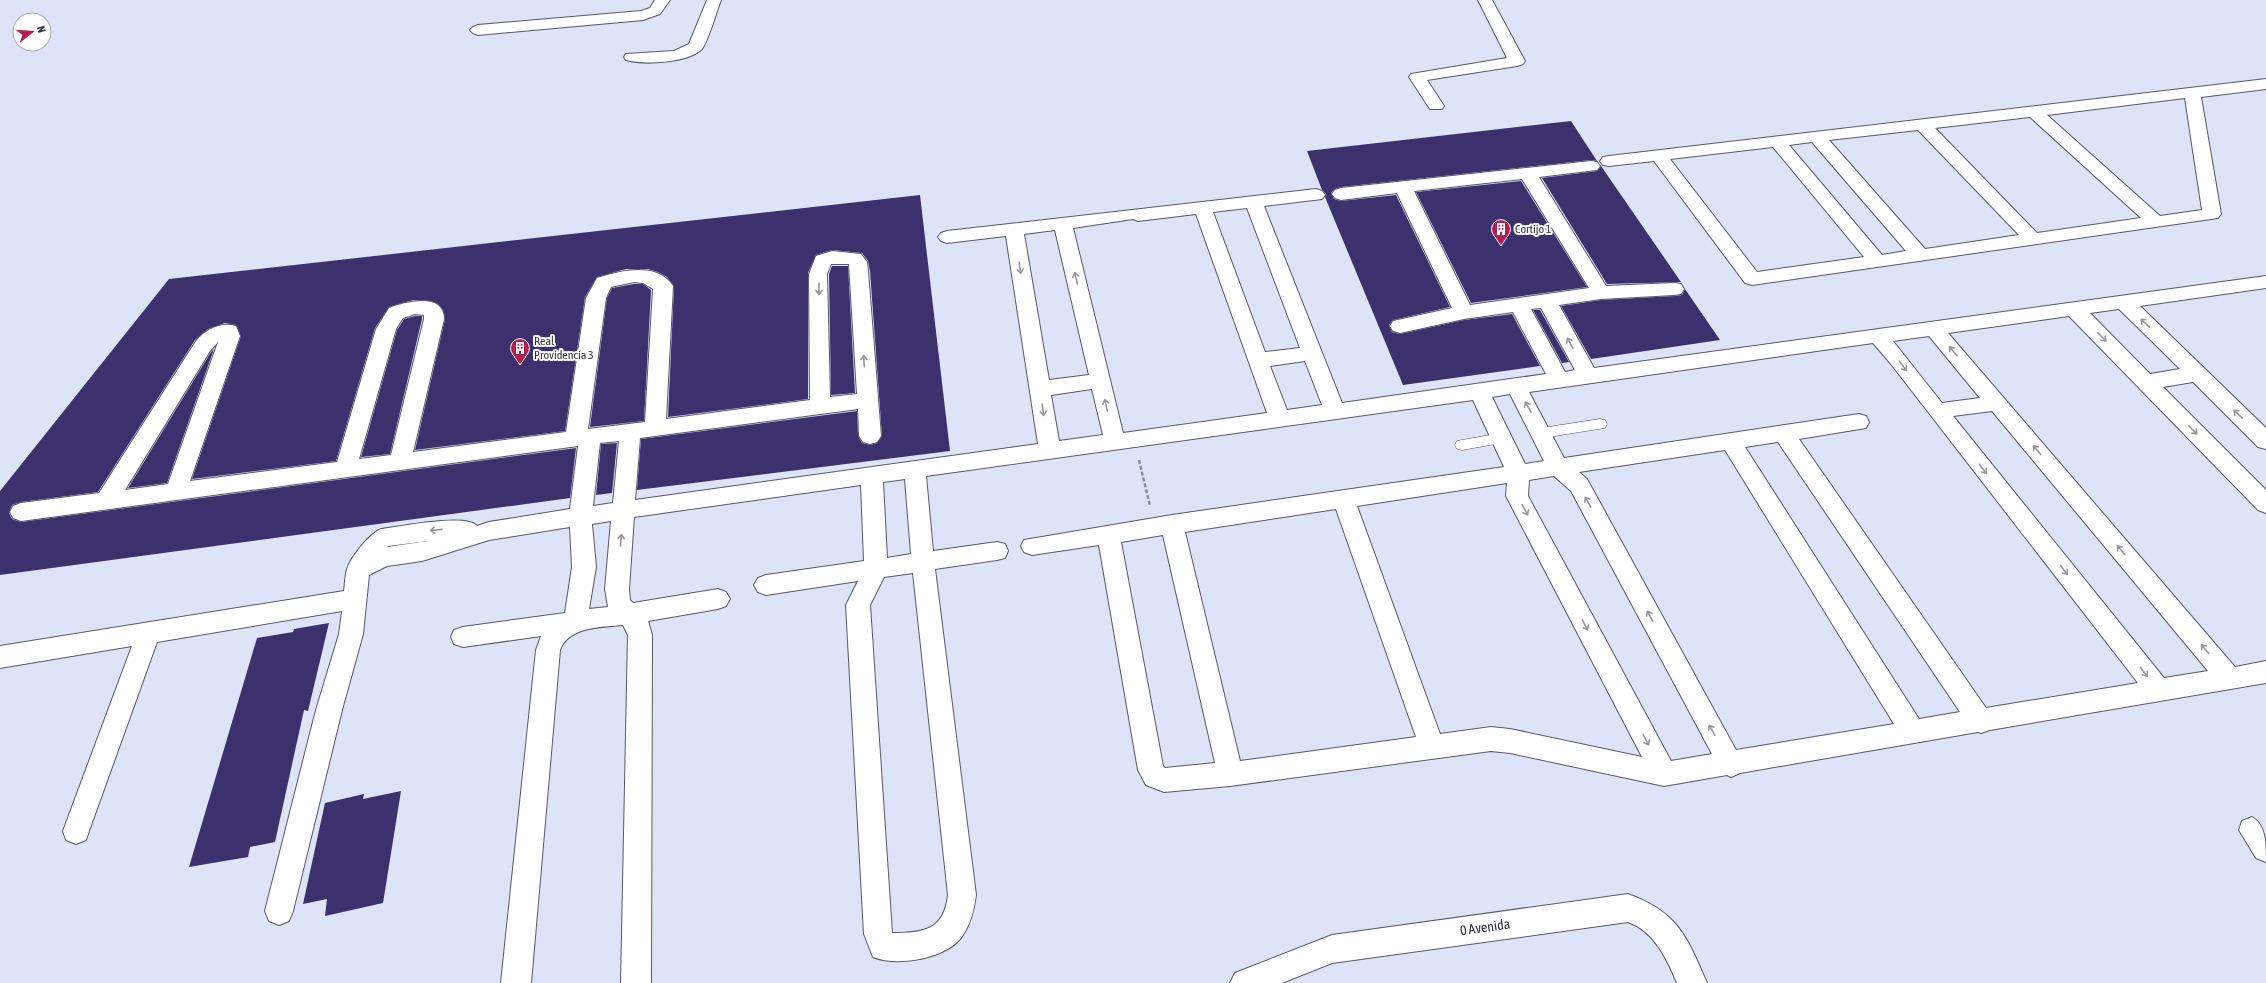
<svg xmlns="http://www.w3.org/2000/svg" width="2266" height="983" viewBox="0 0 2266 983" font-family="'Asap Condensed',sans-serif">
<rect width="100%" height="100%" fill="#dde4f8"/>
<!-- building -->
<path fill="#3d316d" d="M1571,121L1597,161L1591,160L1341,187L1335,189L1331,193L1334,199L1341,201L1396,195L1450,307L1393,320L1389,325L1392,332L1400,334L1464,320L1512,314L1540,366L1403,385L1325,197L1326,194L1322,190L1307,151Z
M1601,166L1681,282L1607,284L1542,178L1597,171Z
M1521,181L1587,287L1471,303L1416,192Z
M920,195L950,451L637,490L641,439L857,411L858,436L862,443L870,445L877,443L882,436L870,271L868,261L862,253L832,250L816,255L808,273V399L668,417L674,286L667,277L658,272L648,269H626L597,277L585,297L565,431L415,450L445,319L443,310L438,304L431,301L413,300L389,307L375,328L336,461L192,479L241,336L236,325L225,323L208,329L195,340L98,492L21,502L12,505L9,513L12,519L21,522L576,448L570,498L0,575V491L169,279Z
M832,266H848L855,393L831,395L829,274Z
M634,284H643L651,290L644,421L590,427L607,298L612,288Z
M1685,289L1720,340L1591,359L1561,306L1601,300L1674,296L1682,295Z
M1533,310H1540L1569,362L1562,363Z
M415,316H422V319L390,454L361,457L397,330L404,319Z
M214,349L167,483L128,488L211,352Z
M617,443L612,493L596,495L601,444Z
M329,623L308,711L304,710L275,842L250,847L248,857L189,867L257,638L293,632L294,629Z
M401,791L383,903L325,916L327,899L303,904L325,803L364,794L363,799Z"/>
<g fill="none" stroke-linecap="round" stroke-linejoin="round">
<!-- service casing -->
<g stroke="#555a6b" stroke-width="1">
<path id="service" d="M1600,419L1605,420L1607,424L1605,428L1542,438L1537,437L1535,433L1537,429L1542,428Z
M1502,433L1507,434L1509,438L1507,442L1462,450L1457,449L1455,445L1457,441L1462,440Z"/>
</g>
<!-- minor casing -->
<g stroke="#555a6b" stroke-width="2">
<path id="minor" d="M655,0H670L660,14L643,20L478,35L473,33L470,30L473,27L478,25L641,11L650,8Z
M707,0H721C717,10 708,42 702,49C688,63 644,65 626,60L624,57L626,54L674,51L689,44Z
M1478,0H1492L1525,61L1523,64L1517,66L1427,80L1444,106L1442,109H1430L1409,77L1411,74L1507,58Z
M2266,79V89L2201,97L2221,214L2218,218L1752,285L1745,283L1654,161L1609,166L1603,165L1600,161L1603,157L1609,156ZM2185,98L2202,210L2160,216L2047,115ZM2030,117L2141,218L2037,233L1935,128ZM1918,130L2019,235L1925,249L1829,140ZM1812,142L1906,251L1882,255L1789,145ZM1773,147L1864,257L1757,272L1670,159Z
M1591,161L1597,162L1600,166L1597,170L1539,177L1606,286L1674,283L1681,284L1684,289L1681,294L1674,295L1601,299L1559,305L1594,368L2266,276V288L2140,306L2266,428V449L2258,447L2193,382L2163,387L2266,490V513L2258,510L2069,316L1948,333L2235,667L2266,661V683L1990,730L1981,733L1978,732L1740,773L1731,777L1727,775L1664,786L1510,753L1491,751L1230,786L1164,792L1146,785L1138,770L1099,545L1032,555L1024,552L1021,546L1024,540L1172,515L1504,467L1473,400L926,476L933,551L997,542L1005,544L1008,551L1005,558L997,560L935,569L976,895C974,910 971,923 963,935C948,959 897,967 873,957L864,934L846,605L858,581L766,595L758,592L754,585L758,578L766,575L864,561L861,485L634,517L629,589L630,600L633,603L718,589L726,592L730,599L726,606L718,609L648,621L652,635L651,983H621L628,635L623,625C603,627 569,626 560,650L531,983H501L536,650L541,636L463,647L454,644L451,637L454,630L463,627L565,613L572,567L570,527L489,540L422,561L387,566L369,575L363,634L342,710L293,911L289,921L279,925L269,921L265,911L316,710L339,634L342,611L157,642L89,831L86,840L76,844L66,840L63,831L132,646L0,668V646L344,591C345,584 345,576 347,569C351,557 370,533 381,529C398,527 467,513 477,526L489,522L570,509L578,446L21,521L13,518L10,512L13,506L21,503L99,493L196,341C206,329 221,322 236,326L240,336L190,481L337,462L376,329L389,308C405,302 444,292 444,319L413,452L566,432L586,298L597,278C619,271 657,261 673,286L666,419L810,400L809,274L816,256L832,251L861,254L867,262L868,271L881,436L877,442L870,444L863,442L859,436L858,409L640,438L635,500L1038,444L1006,236L947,243L941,241L938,237L941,233L947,231L1316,189L1322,191L1325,195L1322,199L1264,206L1342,403L1546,374L1513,312L1464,319L1400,333L1393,331L1390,326L1393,321L1452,308L1397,193L1341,200L1335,198L1332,194L1335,190L1341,188ZM1522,179L1589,288L1470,305L1414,191ZM1247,208L1300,348L1265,352L1213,212ZM1196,214L1267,413L1123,433L1073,228L1133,219L1138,221ZM1055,230L1089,375L1049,380L1024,234ZM831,264H849L857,394L830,397L827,274ZM634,282L643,283L653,289L645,422L588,429L606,298L611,287ZM1541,308L1575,370L1565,372L1531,309ZM2119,309L2180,369L2150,374L2090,313ZM415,314L424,315V319L391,455L359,459L396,329L403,318ZM1929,336L1980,398L1942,403L1893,341ZM218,342L168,484L125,490L210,351ZM1873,343L1891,364L2138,683L1986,708L1799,439L1866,428L1869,422L1866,416L1859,414L1564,458L1529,392ZM1305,361L1322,405L1287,410L1270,366ZM1092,389L1103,435L1059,441L1051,395ZM1510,394L1544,461L1525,464L1492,397ZM1992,411L2208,671L2164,678L1953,416ZM619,441L613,503L593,506L600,443ZM1778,442L1960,712L1919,719L1745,447ZM1725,450L1894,724L1736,750L1587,479L1579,472ZM1554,476L1571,491L1712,754L1671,761L1528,496L1529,480ZM905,479L911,554L887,558L883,482ZM1507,483L1506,496L1642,757L1510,729L1491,727L1440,734L1357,506ZM1336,509L1416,737L1240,761L1185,532ZM611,521L605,589L608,607L589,609L596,567L592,524ZM1163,535L1215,763L1165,768L1163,766L1121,542ZM428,541L387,547L388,546ZM913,573L948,895C944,930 924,933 892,933L870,605L884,577Z
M2252,817C2266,825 2266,843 2266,862L2256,858L2239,830L2242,821Z
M1628,894C1678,912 1687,937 1707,983H1677C1667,959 1654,931 1628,922L1332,963L1282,983H1230L1235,973L1332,935Z"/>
</g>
<!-- path -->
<path stroke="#888d9a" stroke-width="2.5" stroke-dasharray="4 2" stroke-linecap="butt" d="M1139,460L1150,506"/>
<!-- service -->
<use href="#service" fill="#fff" fill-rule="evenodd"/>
<!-- minor -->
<use href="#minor" fill="#fff" fill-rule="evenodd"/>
</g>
<!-- one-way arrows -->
<defs><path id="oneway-shaft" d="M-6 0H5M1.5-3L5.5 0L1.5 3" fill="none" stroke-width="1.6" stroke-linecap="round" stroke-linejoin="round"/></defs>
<g stroke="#97989c">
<use href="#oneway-shaft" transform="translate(1020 268) rotate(81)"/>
<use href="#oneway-shaft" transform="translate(1076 278) rotate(-103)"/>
<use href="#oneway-shaft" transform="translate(819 289) rotate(90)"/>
<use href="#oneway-shaft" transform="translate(2145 323) rotate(-136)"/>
<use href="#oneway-shaft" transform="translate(2102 337) rotate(45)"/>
<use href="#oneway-shaft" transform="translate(1570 343) rotate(-119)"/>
<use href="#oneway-shaft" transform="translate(1953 351) rotate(-130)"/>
<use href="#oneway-shaft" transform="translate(864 361) rotate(-93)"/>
<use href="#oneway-shaft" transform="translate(1903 366) rotate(53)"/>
<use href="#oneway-shaft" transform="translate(1106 405) rotate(-103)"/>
<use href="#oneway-shaft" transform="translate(1528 407) rotate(-120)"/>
<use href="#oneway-shaft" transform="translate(1043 410) rotate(82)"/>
<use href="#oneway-shaft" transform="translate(2238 414) rotate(-136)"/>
<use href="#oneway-shaft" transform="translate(2193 430) rotate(46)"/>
<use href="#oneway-shaft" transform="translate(2037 450) rotate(-130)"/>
<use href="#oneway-shaft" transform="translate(1983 469) rotate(52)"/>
<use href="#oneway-shaft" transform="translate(1588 502) rotate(-119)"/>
<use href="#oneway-shaft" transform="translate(1525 510) rotate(62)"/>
<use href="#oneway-shaft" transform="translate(436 530) rotate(174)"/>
<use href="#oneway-shaft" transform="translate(621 540) rotate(-85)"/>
<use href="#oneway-shaft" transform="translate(2121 550) rotate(-130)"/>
<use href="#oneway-shaft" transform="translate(2064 570) rotate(52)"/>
<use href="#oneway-shaft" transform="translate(1650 616) rotate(-119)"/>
<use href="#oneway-shaft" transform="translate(1585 625) rotate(62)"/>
<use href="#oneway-shaft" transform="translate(2205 649) rotate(-130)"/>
<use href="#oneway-shaft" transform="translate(2144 672) rotate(52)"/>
<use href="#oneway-shaft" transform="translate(1712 730) rotate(-119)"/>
<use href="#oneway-shaft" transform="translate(1646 740) rotate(62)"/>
</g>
<!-- icons -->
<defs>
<g id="building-pin" transform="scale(1)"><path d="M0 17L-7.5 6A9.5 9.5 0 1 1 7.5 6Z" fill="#b01f50" stroke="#fff"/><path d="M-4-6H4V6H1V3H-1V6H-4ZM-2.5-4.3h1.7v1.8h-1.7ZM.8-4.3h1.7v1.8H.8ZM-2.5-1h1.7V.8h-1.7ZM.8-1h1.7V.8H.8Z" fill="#fff"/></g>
</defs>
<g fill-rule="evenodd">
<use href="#building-pin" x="1501" y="229"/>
<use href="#building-pin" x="520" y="348"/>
</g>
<g text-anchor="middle" stroke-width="4" stroke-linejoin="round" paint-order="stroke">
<!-- poi labels -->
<g font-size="12" fill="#2f3239" stroke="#fff" text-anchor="start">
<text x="1515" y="233">Cortijo 1</text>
<text x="534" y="345">Real<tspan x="534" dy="14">Providencia 3</tspan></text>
</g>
<!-- near-street labels -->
<g font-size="14" fill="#2f3239" stroke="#fff">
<text transform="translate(1485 927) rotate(-8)" y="5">0 Avenida</text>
</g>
</g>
<!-- north arrow -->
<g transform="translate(32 32) rotate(73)"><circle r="19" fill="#ffffff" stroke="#acadb0"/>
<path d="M0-3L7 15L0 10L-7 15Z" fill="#b01f50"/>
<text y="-6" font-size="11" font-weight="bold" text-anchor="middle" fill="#2f3239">N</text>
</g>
</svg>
